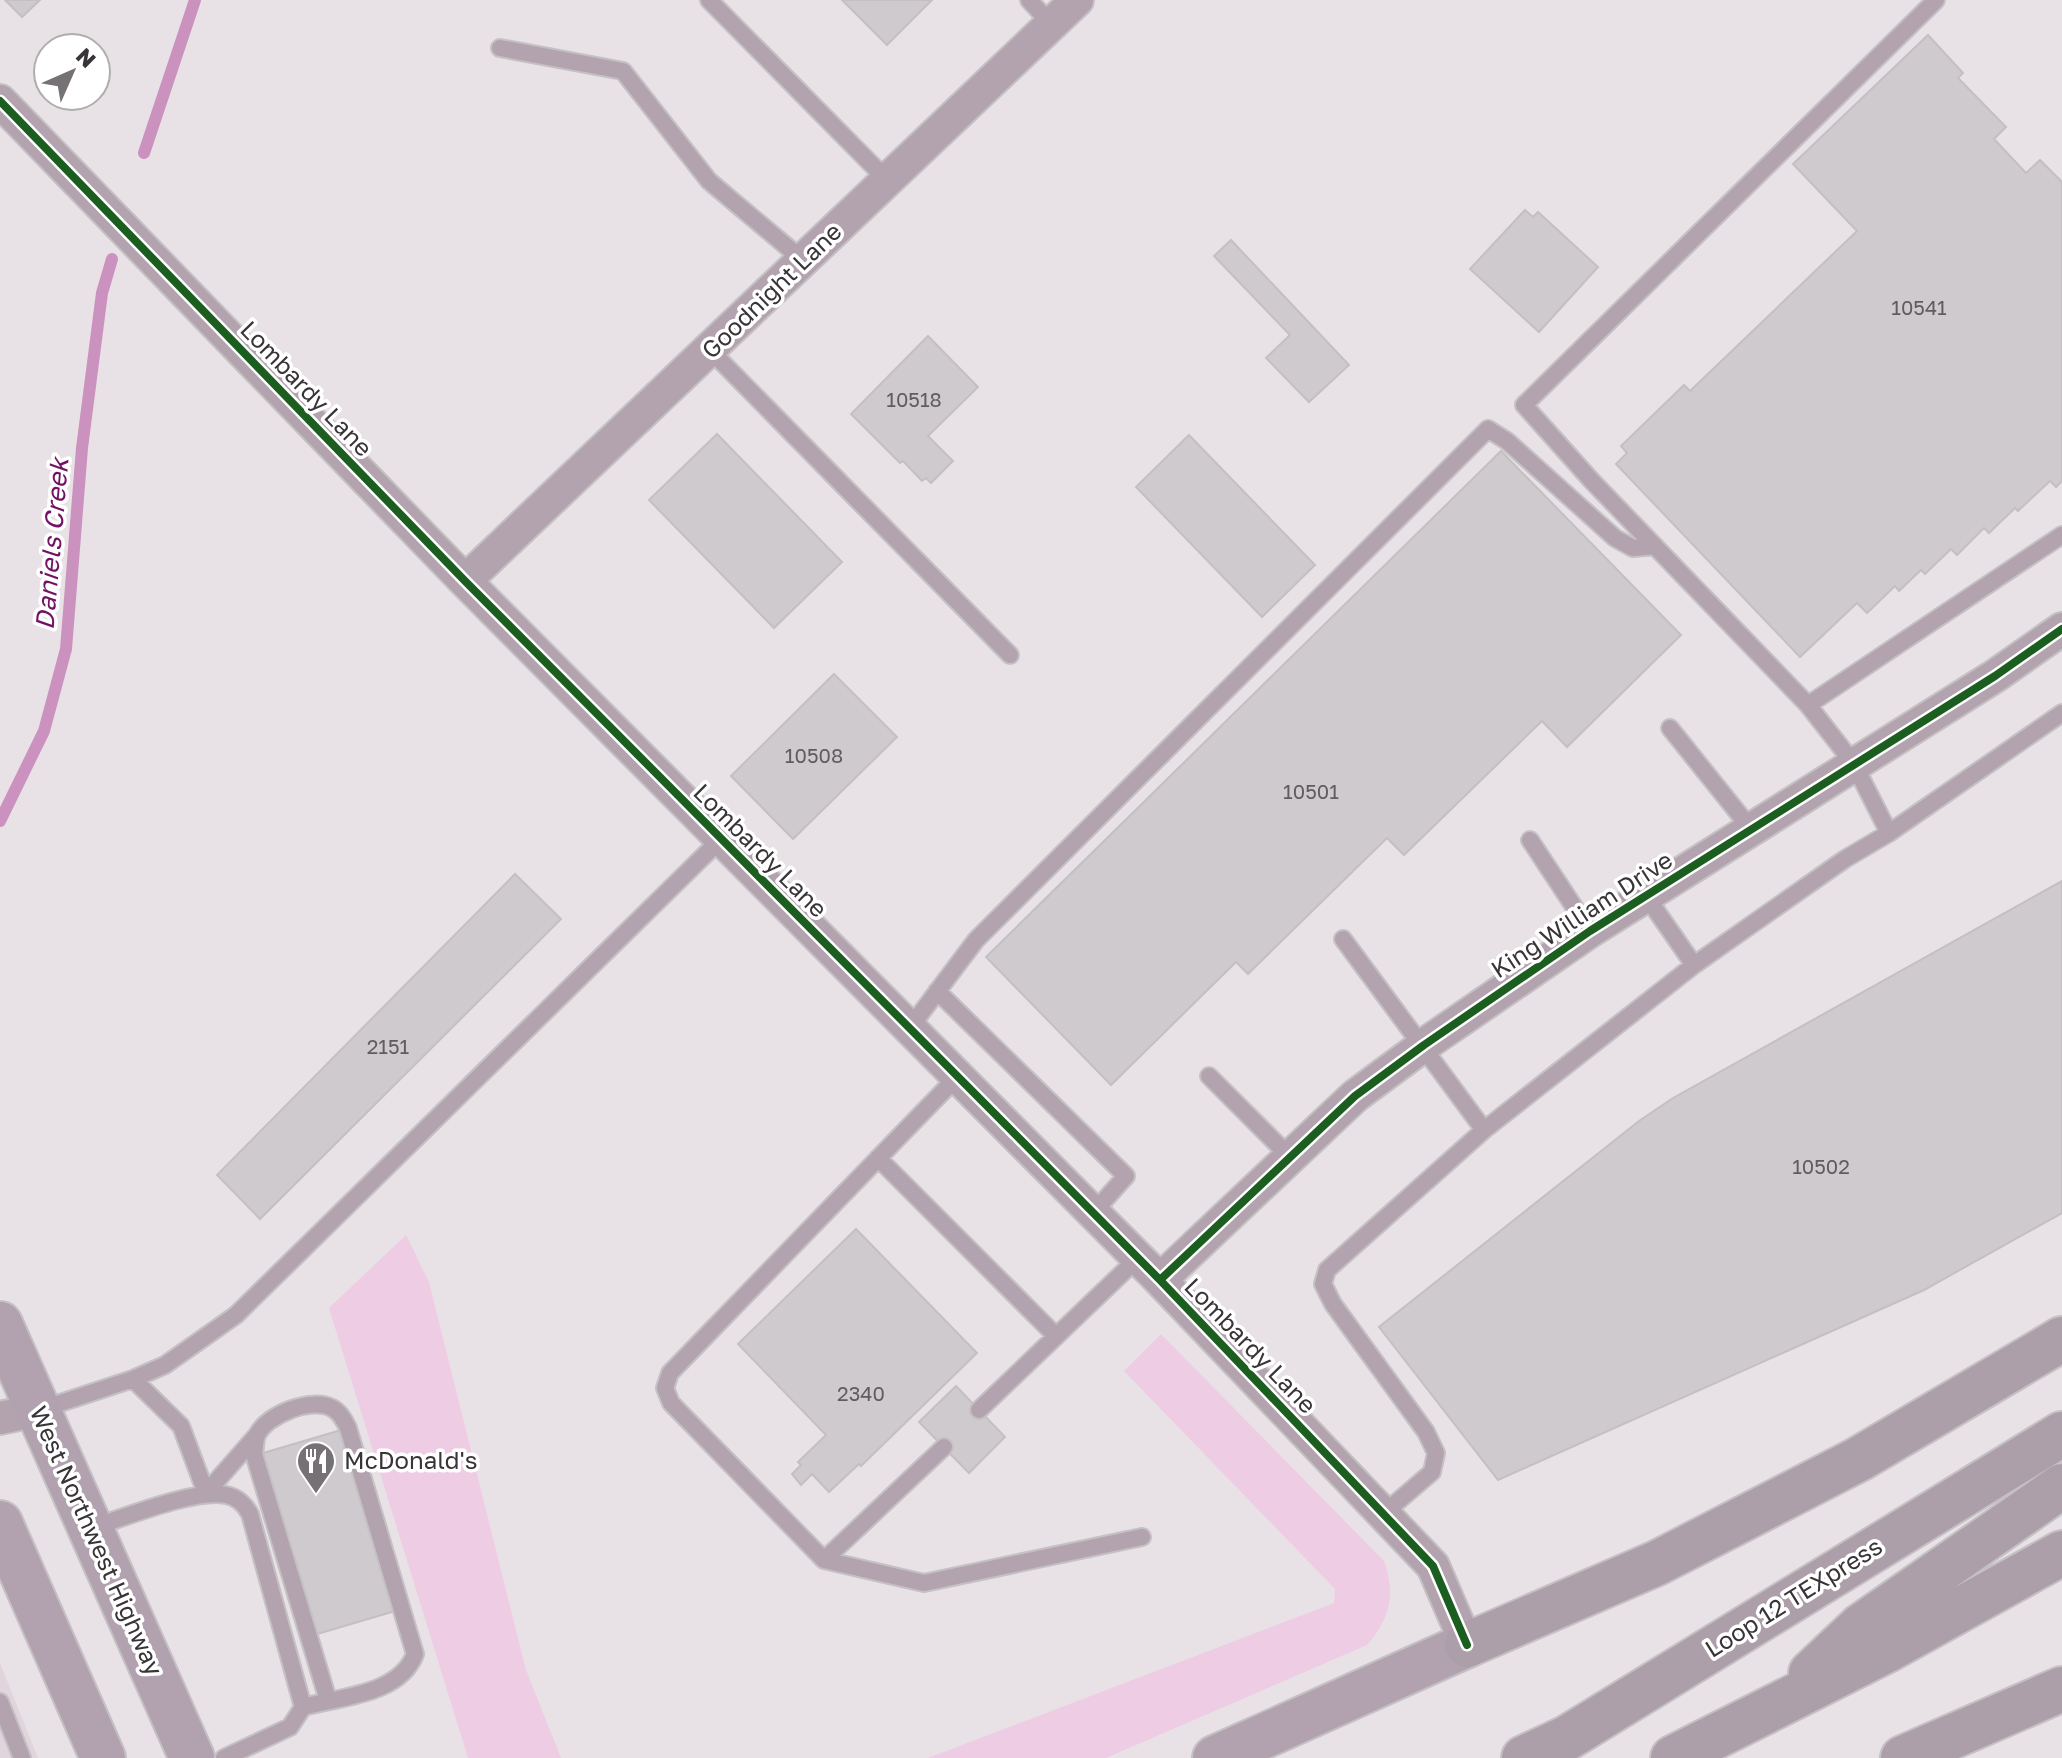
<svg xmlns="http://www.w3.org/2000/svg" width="2062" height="1758" viewBox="0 0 2062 1758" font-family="'Golos Text',sans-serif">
<rect width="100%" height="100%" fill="#e8e2e6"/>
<!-- built -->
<path fill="#e1d5dd" d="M0,1663L38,1758H0Z"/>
<!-- green -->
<path fill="#eecce4" d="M406,1235L429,1282L526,1670L561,1758H468L329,1308Z
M1161,1334L1384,1561C1396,1595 1390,1618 1367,1645L1106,1758H928L1334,1603L1335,1589L1124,1371Z"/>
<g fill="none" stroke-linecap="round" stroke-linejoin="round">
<!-- stream -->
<path stroke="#cc92bf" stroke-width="12" d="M144,153L195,0
M0,821L44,731L66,649L82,448L102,293L112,259"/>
</g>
<!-- building -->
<path fill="#cecacd" stroke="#c4bfc2" stroke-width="2" d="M5,0H40L22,17Z
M842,0H932L887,45Z
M1928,35L1963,73L1958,78L2006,127L1994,139L2026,173L2040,160L2062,182V481L2056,487L2050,481L2018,511L2015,508L1989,533L1984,528L1957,555L1951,549L1925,574L1921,570L1899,591L1895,586L1867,613L1857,603L1800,657L1616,464L1627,453L1621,446L1684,385L1690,391L1857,231L1793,164Z
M1525,210L1533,217L1538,212L1598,267L1539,332L1470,269Z
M1231,240L1349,365L1309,402L1266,358L1290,335L1214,256Z
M928,336L978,387L928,436L953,461L931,483L926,478L922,481L903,461L900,463L851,414Z
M717,434L842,562L774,628L649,500Z
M1189,435L1315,565L1262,617L1136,487Z
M1501,451L1681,635L1567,747L1542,721L1404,855L1387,838L1248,974L1236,962L1111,1085L986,957Z
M834,674L897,737L793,839L731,776Z
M515,874L561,919L260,1219L217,1175Z
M2062,881V1213L1924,1290L1498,1480L1379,1327L1639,1121L1673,1098Z
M856,1229L977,1353L861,1466L859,1464L829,1492L812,1474L801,1485L792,1474L801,1465L798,1462L826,1435L738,1344Z
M956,1386L1005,1437L969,1473L919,1422Z
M341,1430L395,1611L314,1635L260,1454Z"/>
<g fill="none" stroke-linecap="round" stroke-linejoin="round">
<!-- service casing -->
<g stroke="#c4c0c3" stroke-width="20">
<path id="service" d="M709,0L888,181
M1029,0L1052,25
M500,48L623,71L709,181L804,261
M710,350L1010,655
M1808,705L2062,535
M1670,728L1751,829
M1889,833L1854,764L1808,705L1591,480L1524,405L1936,0
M1530,840L1590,931
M1646,896L1694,965
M1343,939L1484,1130
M937,991L1126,1176L1093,1213
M909,1029L976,940L1488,429L1507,441L1615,538L1633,548L1655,546
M1209,1076L1290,1157
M878,1158L1056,1336
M133,1379L181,1426L206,1493L256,1436
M39,1410L133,1379L165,1365L236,1315L720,840
M979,1410L1138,1258
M944,1447L824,1560L924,1583L1142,1537
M1383,1514L1432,1472L1436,1453L1426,1432L1333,1304L1323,1284L1327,1270L1484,1130L1694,965L1845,859L1889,833L2062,713
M91,1528C123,1518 197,1488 226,1495C237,1497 245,1505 250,1514L303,1707L290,1727L224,1758
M824,1560L671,1403L665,1388L670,1373L957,1077
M0,1702L22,1758
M303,1707C339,1697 400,1695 415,1654L348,1428C344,1420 340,1412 332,1408C312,1397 267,1414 257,1435C255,1440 255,1449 254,1454L328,1700"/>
</g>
<!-- minor casing -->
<g stroke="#c4c0c3" stroke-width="36">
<path id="minor" d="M0,101L465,581L1160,1280L1433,1566L1467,1645
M465,581L1077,0
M1160,1280L1355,1096L1424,1045L1590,931L1995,676L2062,629
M0,1418L38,1410"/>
</g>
<!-- primary casing -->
<g stroke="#c4c0c3" stroke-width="48">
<path id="primary" d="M0,1324L192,1758
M0,1523L103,1758
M1215,1758L1467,1645"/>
</g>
<!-- motorway casing -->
<g stroke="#c4c0c3" stroke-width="48">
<path id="motorway" d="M1467,1645L1657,1563L1859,1459L2062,1339
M1811,1673L1861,1626L2062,1486
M1524,1758L1567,1738L2062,1434
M1673,1758L1889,1649L2062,1553
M1903,1758L2062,1689"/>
</g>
<!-- service -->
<use href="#service" stroke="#b2a3af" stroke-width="16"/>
<!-- minor -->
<use href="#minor" stroke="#b2a3af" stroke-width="32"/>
<!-- primary -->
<use href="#primary" stroke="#b2a2af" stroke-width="44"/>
<!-- motorway -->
<use href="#motorway" stroke="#ac9faa" stroke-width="44"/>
<!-- cycleway casing -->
<g stroke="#fff" stroke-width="13">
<path id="cycleway" d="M0,101L465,581L1160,1280L1433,1566L1467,1645
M1160,1280L1355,1096L1424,1045L1590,931L1995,676L2062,629"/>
</g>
<!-- cycleway -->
<use href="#cycleway" stroke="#1b5e20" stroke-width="8"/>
</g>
<!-- icons -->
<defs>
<g id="restaurant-pin" transform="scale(2)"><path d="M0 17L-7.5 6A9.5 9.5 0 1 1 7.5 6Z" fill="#767174" stroke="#fff"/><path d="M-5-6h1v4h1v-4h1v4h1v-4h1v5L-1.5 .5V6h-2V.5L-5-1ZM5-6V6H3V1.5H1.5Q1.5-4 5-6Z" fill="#fff"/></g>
</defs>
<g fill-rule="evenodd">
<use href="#restaurant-pin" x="316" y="1461"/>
</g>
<g text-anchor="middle" stroke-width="7" stroke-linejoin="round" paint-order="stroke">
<!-- number labels -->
<g font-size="20" fill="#605c5f">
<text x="1919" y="315">10541</text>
<text x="914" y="407">10518</text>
<text x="814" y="763">10508</text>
<text x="1311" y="799">10501</text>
<text x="388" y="1054">2151</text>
<text x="1821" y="1174">10502</text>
<text x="861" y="1401">2340</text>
</g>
<!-- street labels -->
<g font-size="24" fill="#383437" stroke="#fff">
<text transform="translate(772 291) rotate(-44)" y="8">Goodnight Lane</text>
<text transform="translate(306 389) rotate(46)" y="8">Lombardy Lane</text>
<text transform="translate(760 851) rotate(45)" y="8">Lombardy Lane</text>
<text transform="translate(1582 915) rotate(-33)" y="8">King William Drive</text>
<text transform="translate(1250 1346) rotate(46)" y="8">Lombardy Lane</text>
<text transform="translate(96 1541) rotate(66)" y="8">West Northwest Highway</text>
<text transform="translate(1794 1598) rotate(-32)" y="8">Loop 12 TEXpress</text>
</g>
<!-- poi labels -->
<g font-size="24" fill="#383437" stroke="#fff" text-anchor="start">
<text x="344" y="1469">McDonald's</text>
</g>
<!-- water labels -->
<g font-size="26" font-style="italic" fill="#731264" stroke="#fff">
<text transform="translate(52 544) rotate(-85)" y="9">Daniels Creek</text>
</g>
</g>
<!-- north arrow -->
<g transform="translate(72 72) rotate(45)"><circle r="38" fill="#ffffff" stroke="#afaeaf" stroke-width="2"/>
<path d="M0-6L14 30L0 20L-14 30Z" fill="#767174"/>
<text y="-12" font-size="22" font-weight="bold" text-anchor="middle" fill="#383437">N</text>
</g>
</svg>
